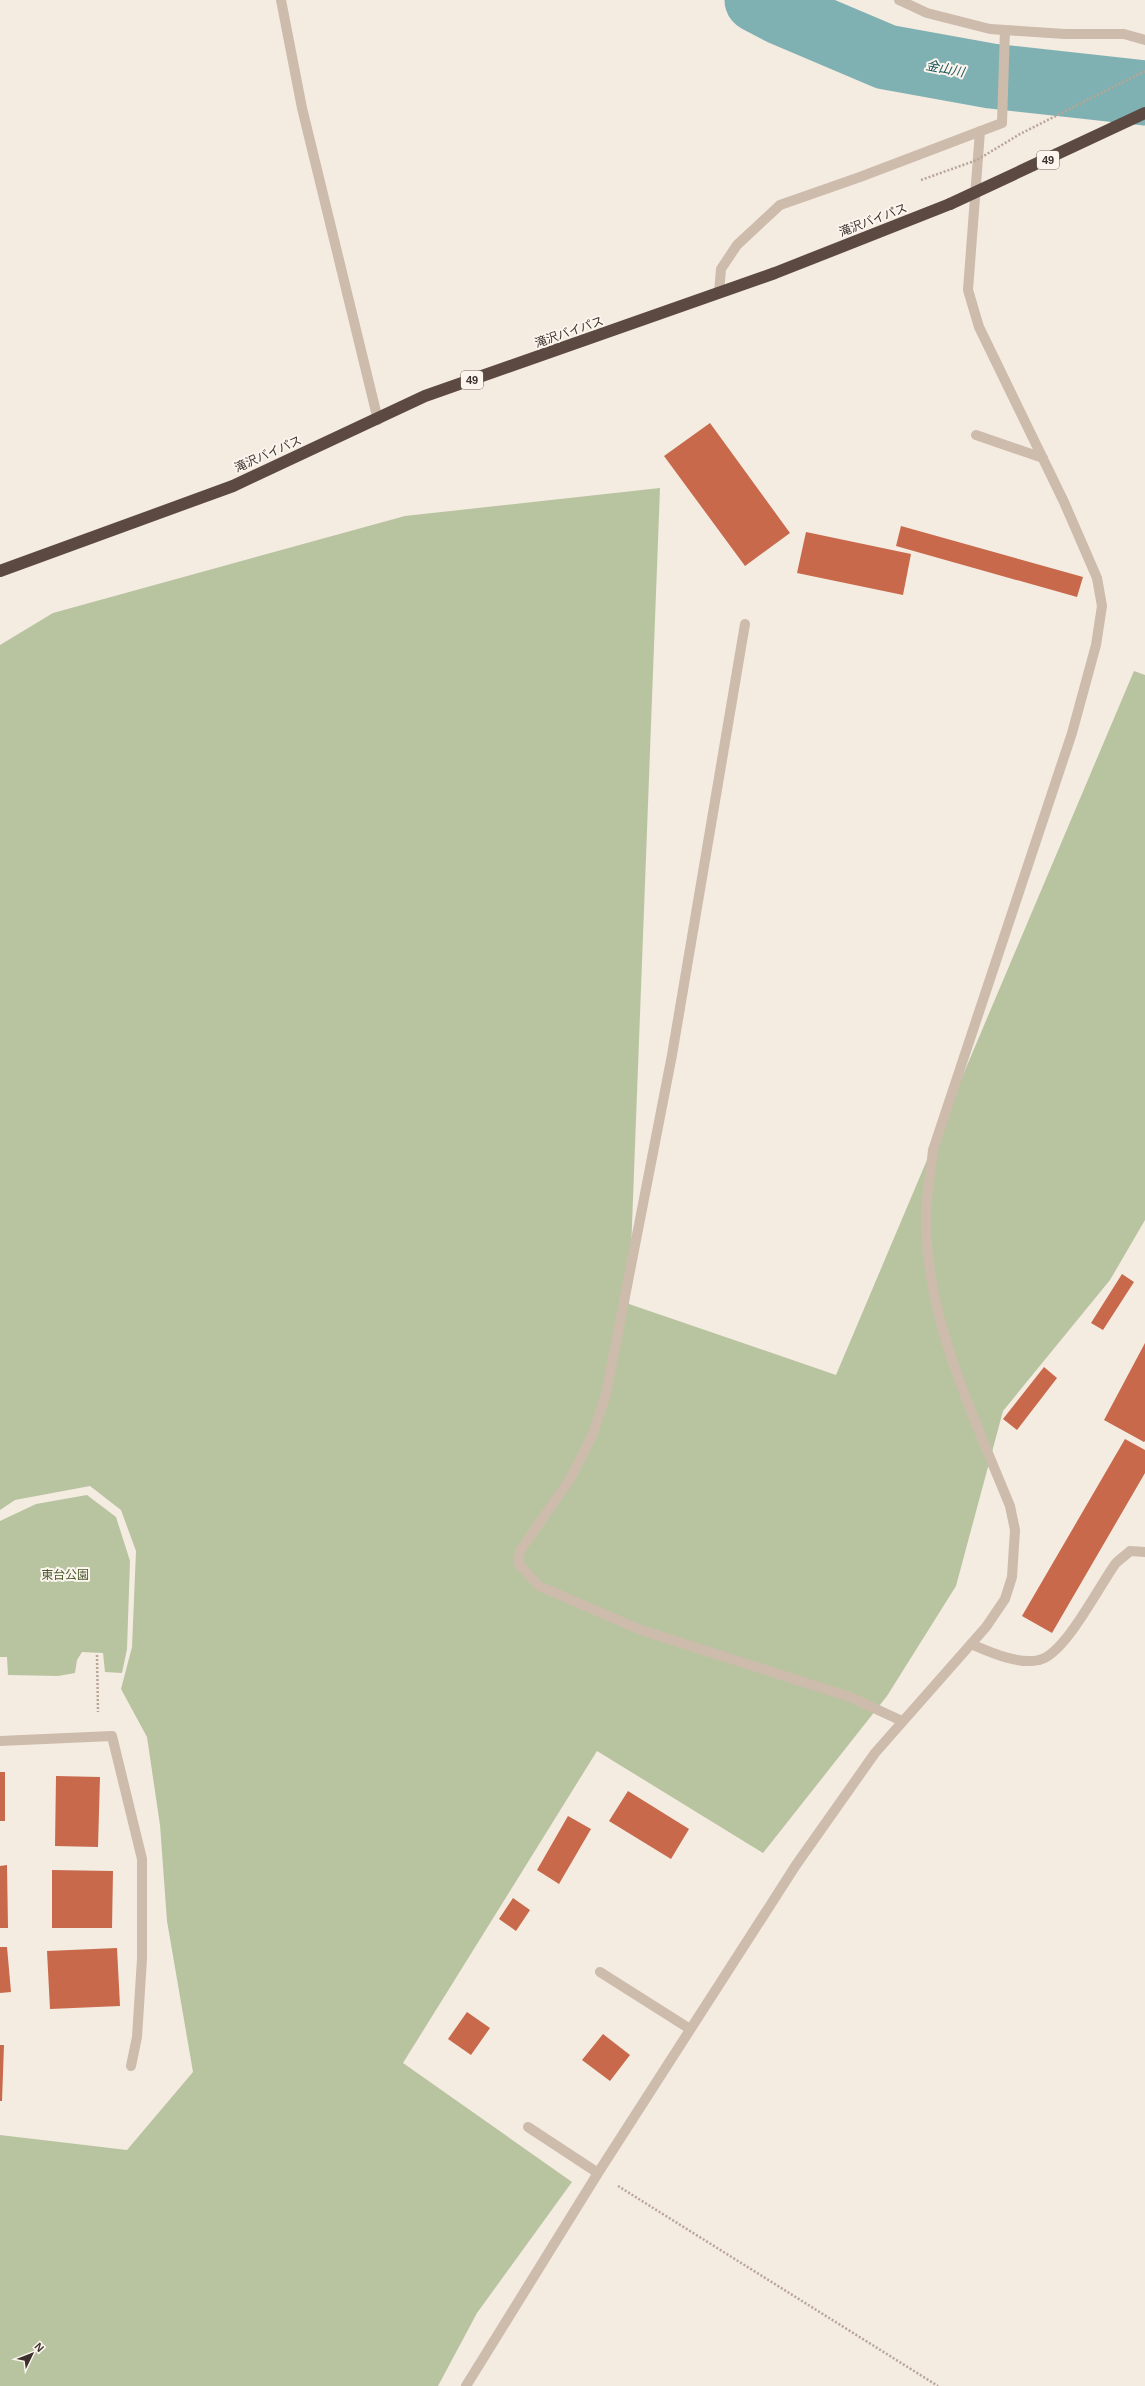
<svg xmlns="http://www.w3.org/2000/svg" width="1145" height="2386" viewBox="0 0 1145 2386" font-family="Arial,'Noto Sans JP',sans-serif">
<rect width="100%" height="100%" fill="#f4ebe1"/>
<!-- green -->
<path fill="#b8c4a0" d="M660,488L629,1304L836,1375L1134,671L1145,675V1220L1110,1280L1003,1411L956,1586L887,1696L763,1853L597,1751L403,2063L572,2182L477,2313L438,2386H0V2135L127,2150L193,2072L167,1921L160,1825L147,1737L121,1689L132,1647L136,1551L121,1510L90,1486L15,1500L0,1510V645L53,613L405,516Z
M87,1495L116,1517L130,1561L127,1649L122,1673L105,1672L103,1653L82,1652L77,1660L75,1673L58,1676L8,1675L7,1657H0V1521L36,1504Z"/>
<g fill="none" stroke-linecap="round" stroke-linejoin="round">
<!-- river -->
<path stroke="#7fb0b2" stroke-width="65" d="M757,0L780,12L886,57L991,76L1145,93"/>
</g>
<!-- building -->
<path fill="#c8694b" d="M710,423L790,533L745,566L664,456Z
M901,526L1083,577L1077,597L896,546Z
M806,532L911,554L903,595L797,573Z
M1122,1274L1134,1282L1103,1330L1091,1323Z
M1145,1343V1441L1144,1442L1104,1420Z
M1044,1367L1057,1378L1017,1430L1003,1419Z
M1125,1439L1145,1450V1473L1052,1633L1022,1616Z
M0,1772H5V1821H0Z
M56,1776L100,1777L98,1847L55,1846Z
M628,1791L689,1829L671,1859L609,1821Z
M568,1816L591,1829L559,1884L537,1870Z
M7,1865L8,1928H0V1866Z
M52,1870L113,1871L112,1928H52Z
M513,1898L530,1910L516,1931L499,1919Z
M0,1947H7L11,1992L0,1993Z
M117,1948L120,2006L50,2009L47,1951Z
M467,2012L490,2028L471,2055L448,2039Z
M603,2034L630,2055L610,2081L582,2060Z
M0,2045H4L2,2101H0Z"/>
<g fill="none" stroke-linecap="round" stroke-linejoin="round">
<!-- path -->
<path stroke="#b9a596" stroke-width="2.5" stroke-dasharray="2 2" stroke-linecap="butt" d="M97,1655L98,1712
M618,2186L938,2386"/>
<!-- minor -->
<path stroke="#cdbbac" stroke-width="10" d="M281,0L302,108L378,420
M899,0L927,13L990,29L1065,34H1124L1145,40
M719,293L721,269L737,245L780,205L860,177L1002,123L1005,30
M976,435L1043,458
M745,624L672,1055L606,1394L593,1434L570,1479L520,1551L518,1563L539,1586L641,1630L850,1697L902,1721
M971,1644C990,1652 1018,1665 1039,1660C1065,1655 1100,1584 1116,1563C1120,1559 1126,1555 1130,1551L1145,1552
M0,1741L112,1736L142,1859V1959L137,2037L131,2066
M600,1972L690,2029
M528,2127L598,2173
M466,2386L598,2173L796,1865L875,1753L986,1627L1005,1599L1012,1577L1015,1530L1010,1506C973,1415 926,1319 926,1219C926,1196 931,1172 933,1150L1072,733L1096,645L1102,606L1097,578L1064,502L979,327L968,290L980,131"/>
<!-- highway -->
<path stroke="#5c4a42" stroke-width="12" d="M0,571L233,486L425,396L775,273L950,204"/>
<!-- path-bridge -->
<path stroke="#b9a596" stroke-width="2.5" stroke-dasharray="2 2" stroke-linecap="butt" d="M921,180L977,160L1020,134L1145,71"/>
<!-- highway-bridge -->
<path stroke="#5c4a42" stroke-width="12" d="M950,204L1145,113"/>
</g>
<g text-anchor="middle" stroke-width="4" stroke-linejoin="round" paint-order="stroke">
<!-- shield labels -->
<g fill="#fbf5ee" stroke="#756b66" stroke-width="1">
<rect x="1037" y="151" width="22" height="18" rx="3"/>
<rect x="461" y="371" width="22" height="18" rx="3"/>
</g>
<g font-size="11" font-weight="bold" fill="#3b302b">
<text x="1048" y="164">49</text>
<text x="472" y="384">49</text>
</g>
<!-- street labels -->
<g font-size="12" fill="#3b302b" stroke="#fbf5ee">
<text transform="translate(873 220) rotate(-21)" y="4">滝沢バイパス</text>
<text transform="translate(569 332) rotate(-19)" y="4">滝沢バイパス</text>
<text transform="translate(268 454) rotate(-24)" y="4">滝沢バイパス</text>
</g>
<!-- park labels -->
<g font-size="12" fill="#4a5a2e" stroke="#fbf5ee">
<text x="65" y="1579">東台公園</text>
</g>
<!-- water labels -->
<g font-size="13" font-style="italic" fill="#1f5a5e" stroke="#fbf5ee">
<text transform="translate(945 68) rotate(11)" y="5">金山川</text>
</g>
</g>
<!-- north arrow -->
<g transform="translate(32 2354) rotate(47)" stroke="#fbf5ee" stroke-width="3" paint-order="stroke">
<path d="M0-3L7 15L0 10L-7 15Z" fill="#3b302b"/>
<text y="-6" font-size="11" font-weight="bold" text-anchor="middle" fill="#3b302b">N</text>
</g>
</svg>
